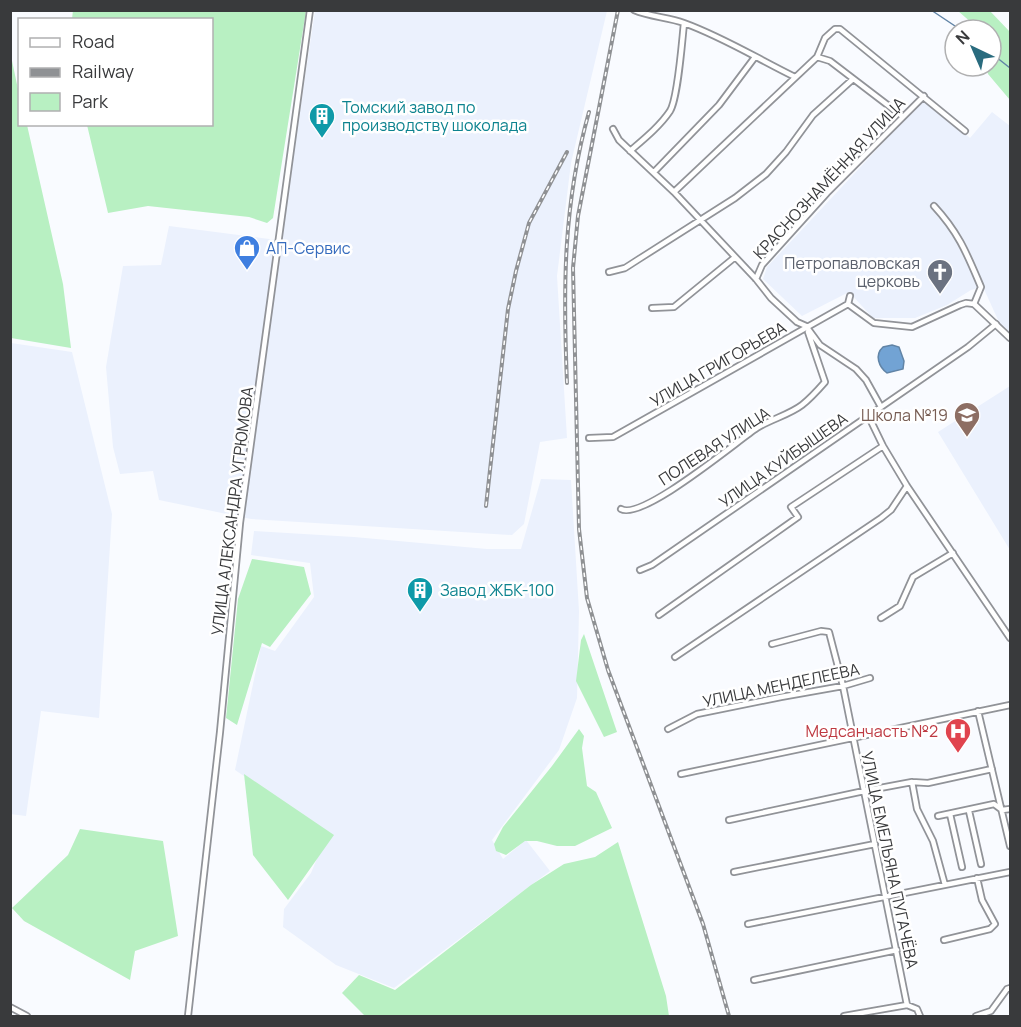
<svg xmlns="http://www.w3.org/2000/svg" width="1021" height="1027" viewBox="0 0 1021 1027" font-family="Manrope,sans-serif">
<rect width="100%" height="100%" fill="#f9fbff"/>
<!-- built -->
<path fill="#ebf1fd" d="M315,11H607L571,163L557,276L567,438L540,442L524,524L512,535L251,519L159,500L153,471L120,474L113,447L106,367L123,266L161,265L169,226L277,240L282,230Z
M924,99L970,138L992,112L1010,126V333L999,322L983,287L971,290L947,305L915,318H873L849,292L802,316L763,279L767,267Z
M11,343L72,352L112,514L99,718L41,711L26,816L10,814Z
M1010,386V550L938,432Z
M541,479L571,480L579,611L577,698L559,750L492,840L503,859L526,840L550,871L394,988L336,965L283,927L284,909L311,873L328,832L235,770L261,646L275,651L314,597L310,563L251,555L254,531L354,537L487,549H521Z"/>
<!-- green -->
<path fill="#b8f0c2" d="M73,10L306,11L273,218L267,223L249,217L148,206L108,213L87,125L212,124V20L72,19Z
M958,11H990L1010,32V100L988,74L986,66H991V30H980Z
M11,56L19,94L20,124L27,125L63,284L71,348L11,338Z
M252,559L304,567L311,594L270,647L262,643L237,725L226,718L238,599Z
M584,634L617,732L604,737L576,681L581,640Z
M579,729L584,736L582,748L587,786L596,792L612,828L575,846H557L537,841H525L506,855L496,851L494,844L503,827L552,766Z
M244,774L334,835L288,900L253,855Z
M80,829L163,841L178,936L135,951L130,980L24,921L12,908L68,855Z
M618,842L666,996L669,1016H365L342,993L359,975L395,990L531,885L564,864L595,857Z"/>
<!-- water -->
<path fill="#72a3d4" stroke="#6184a6" stroke-width="1.5" d="M892,345L899,347L904,361L903,369L887,373C879,367 874,355 883,347Z"/>
<g fill="none" stroke-linecap="round" stroke-linejoin="round">
<!-- stream -->
<path stroke="#6184a6" stroke-width="1.5" d="M931,10L961,30
M991,53L1010,68"/>
<!-- minor casing -->
<g stroke="#919398" stroke-width="8">
<path id="minor" d="M634,10C650,17 668,17 684,23C723,37 758,59 795,77
M817,57L825,38L835,29H840L965,131
M817,57L830,61L902,116
M613,129L619,140L674,192L756,279L771,298L797,322L806,326L820,345L856,369L866,380L881,407
M630,151C644,139 660,126 670,111C678,98 682,41 684,23
M654,172L719,105L755,57
M674,192L817,57
M609,272L625,268L639,259L735,198L766,174L786,152L813,115L853,79
M756,279L762,265L827,193L924,96
M848,304L874,323L912,327L960,305L966,303L974,304L981,287C967,254 959,233 934,206
M652,308L674,307L734,258
M868,415L883,446L907,486L1010,638
M589,438L613,437L848,304L850,296
M621,509C642,521 736,442 757,428C771,419 789,415 802,405C811,398 818,390 825,382L808,332
M640,570L652,565L968,347L996,324
M659,615L798,517L791,507L883,446
M881,618L900,606L913,577L953,553
M772,644L821,631L829,632L843,686L907,1005L917,1009L920,1016
M675,657L881,518L891,510L907,486
M978,711L1010,846
M668,729L697,714L781,697L843,686L870,678
M681,774L1010,705
M912,782L917,809L933,841L945,885
M969,811L981,864
M950,814L962,867
M938,816L994,804L1002,810L1010,809
M729,820L864,791L912,782L928,783L992,769
M734,872L875,844
M748,924L1010,872
M944,940L990,929L995,924L982,900L977,878
M754,980L897,950
M10,1007L27,1016
M188,1016L220,732L240,523L310,10
M844,1016L907,1005
M976,1016L991,1011L1007,989L1010,988"/>
</g>
<!-- tertiary casing -->
<g stroke="#919398" stroke-width="8">
<path id="tertiary" d="M974,304L1010,338"/>
</g>
<!-- minor -->
<use href="#minor" stroke="#fff" stroke-width="4.5"/>
<!-- tertiary -->
<use href="#tertiary" stroke="#fff" stroke-width="5"/>
<!-- rail casing -->
<g stroke="#8f9194" stroke-width="4">
<path id="rail" d="M618,10L578,216L573,268L579,529L587,598L608,670L703,924L729,1016
M567,383C563,288 563,204 589,112
M486,506L508,309L516,271L529,223L567,152"/>
</g>
<!-- rail -->
<use href="#rail" stroke="#fff" stroke-width="1.5" stroke-dasharray="4.5" stroke-linecap="butt"/>
</g>
<!-- icons -->
<defs>
<g id="building-pin" transform="scale(1.35)"><path d="M0 17L-7.5 6A9.5 9.5 0 1 1 7.5 6Z" fill="#0f9aa8" stroke="#fff"/><path d="M-4-6H4V6H1V3H-1V6H-4ZM-2.5-4.3h1.7v1.8h-1.7ZM.8-4.3h1.7v1.8H.8ZM-2.5-1h1.7V.8h-1.7ZM.8-1h1.7V.8H.8Z" fill="#fff"/></g>
<g id="shop-pin" transform="scale(1.35)"><path d="M0 17L-7.5 6A9.5 9.5 0 1 1 7.5 6Z" fill="#3f7fe0" stroke="#fff"/><path d="M-5-2.5h2.3a2.7 3.5 0 0 1 5.4 0H5L5.5 6h-11ZM-1.5-2.5h3a1.5 2.3 0 0 0-3 0Z" fill="#fff"/></g>
<g id="church-pin" transform="scale(1.35)"><path d="M0 17L-7.5 6A9.5 9.5 0 1 1 7.5 6Z" fill="#6b7280" stroke="#fff"/><path d="M-1.2-6h2.4v3.5h3.3v2.4h-3.3V6h-2.4V-.1h-3.3v-2.4h3.3Z" fill="#fff"/></g>
<g id="school-pin" transform="scale(1.35)"><path d="M0 17L-7.5 6A9.5 9.5 0 1 1 7.5 6Z" fill="#8d6e63" stroke="#fff"/><path d="M0-5L7-2L0 1L-7-2ZM-4 1L0 2.5L4 1V4Q0 6-4 4Z" fill="#fff"/></g>
<g id="hospital-pin" transform="scale(1.35)"><path d="M0 17L-7.5 6A9.5 9.5 0 1 1 7.5 6Z" fill="#e0444e" stroke="#fff"/><path d="M-5-5h3v3.5h4V-5h3V5h-3V1.5h-4V5h-3Z" fill="#fff"/></g>
</defs>
<g fill-rule="evenodd">
<use href="#building-pin" x="322" y="116"/>
<use href="#shop-pin" x="247" y="248"/>
<use href="#church-pin" x="940" y="272"/>
<use href="#school-pin" x="967" y="415"/>
<use href="#building-pin" x="420" y="590"/>
<use href="#hospital-pin" x="958" y="731"/>
</g>
<g text-anchor="middle" stroke-width="5" stroke-linejoin="round" paint-order="stroke">
<!-- culture labels -->
<g font-size="16" fill="#0d838f" stroke="#fff" text-anchor="start">
<text x="342" y="113">Томский завод по<tspan x="342" dy="18">производству шоколада</tspan></text>
<text x="440" y="596">Завод ЖБК-100</text>
</g>
<!-- street labels -->
<g font-size="16" fill="#393a3c" stroke="#fff">
<text transform="translate(829 178) rotate(-47)" y="6">КРАСНОЗНАМЁННАЯ УЛИЦА</text>
<text transform="translate(718 364) rotate(-30)" y="6">УЛИЦА ГРИГОРЬЕВА</text>
<text transform="translate(714 446) rotate(-33)" y="6">ПОЛЕВАЯ УЛИЦА</text>
<text transform="translate(783 460) rotate(-35)" y="6">УЛИЦА КУЙБЫШЕВА</text>
<text transform="translate(232 511) rotate(-83)" y="6">УЛИЦА АЛЕКСАНДРА УГРЮМОВА</text>
<text transform="translate(781 685) rotate(-12)" y="6">УЛИЦА МЕНДЕЛЕЕВА</text>
<text transform="translate(890 860) rotate(78)" y="6">УЛИЦА ЕМЕЛЬЯНА ПУГАЧЁВА</text>
</g>
<!-- shop labels -->
<g font-size="16" fill="#366cbe" stroke="#fff" text-anchor="start">
<text x="266" y="254">АП-Сервис</text>
</g>
<!-- worship labels -->
<g font-size="16" fill="#5b616d" stroke="#fff" text-anchor="end">
<text x="920" y="269">Петропавловская<tspan x="920" dy="18">церковь</tspan></text>
</g>
<!-- education labels -->
<g font-size="16" fill="#785e54" stroke="#fff" text-anchor="end">
<text x="948" y="421">Школа №19</text>
</g>
<!-- health labels -->
<g font-size="16" fill="#be3a42" stroke="#fff" text-anchor="end">
<text x="938" y="737">Медсанчасть №2</text>
</g>
</g>
<!-- border -->
<rect width="1021" height="1027" fill="none" stroke="#393a3c" stroke-width="24"/>
<!-- legend -->
<rect x="18" y="18" width="195" height="108" fill="#ffffff" stroke="#b0b0b1" stroke-width="1.5"/>
<rect x="30" y="38" width="30" height="9" fill="#ffffff" stroke="#b0b0b1" stroke-width="1.5"/>
<text x="72" y="48" font-size="18" fill="#393a3c">Road</text>
<rect x="30" y="68" width="30" height="9" fill="#8f9194" stroke="#b0b0b1" stroke-width="1.5"/>
<text x="72" y="78" font-size="18" fill="#393a3c">Railway</text>
<rect x="30" y="93" width="30" height="18" fill="#b8f0c2" stroke="#b0b0b1" stroke-width="1.5"/>
<text x="72" y="108" font-size="18" fill="#393a3c">Park</text>
<!-- north arrow -->
<g transform="translate(973 48) rotate(316)"><circle r="28" fill="#ffffff" stroke="#b0b0b1" stroke-width="1.5"/>
<path d="M0-4.5L10 22L0 15L-10 22Z" fill="#296b7e"/>
<text y="-9" font-size="16" font-weight="bold" text-anchor="middle" fill="#393a3c">N</text>
</g>
</svg>
